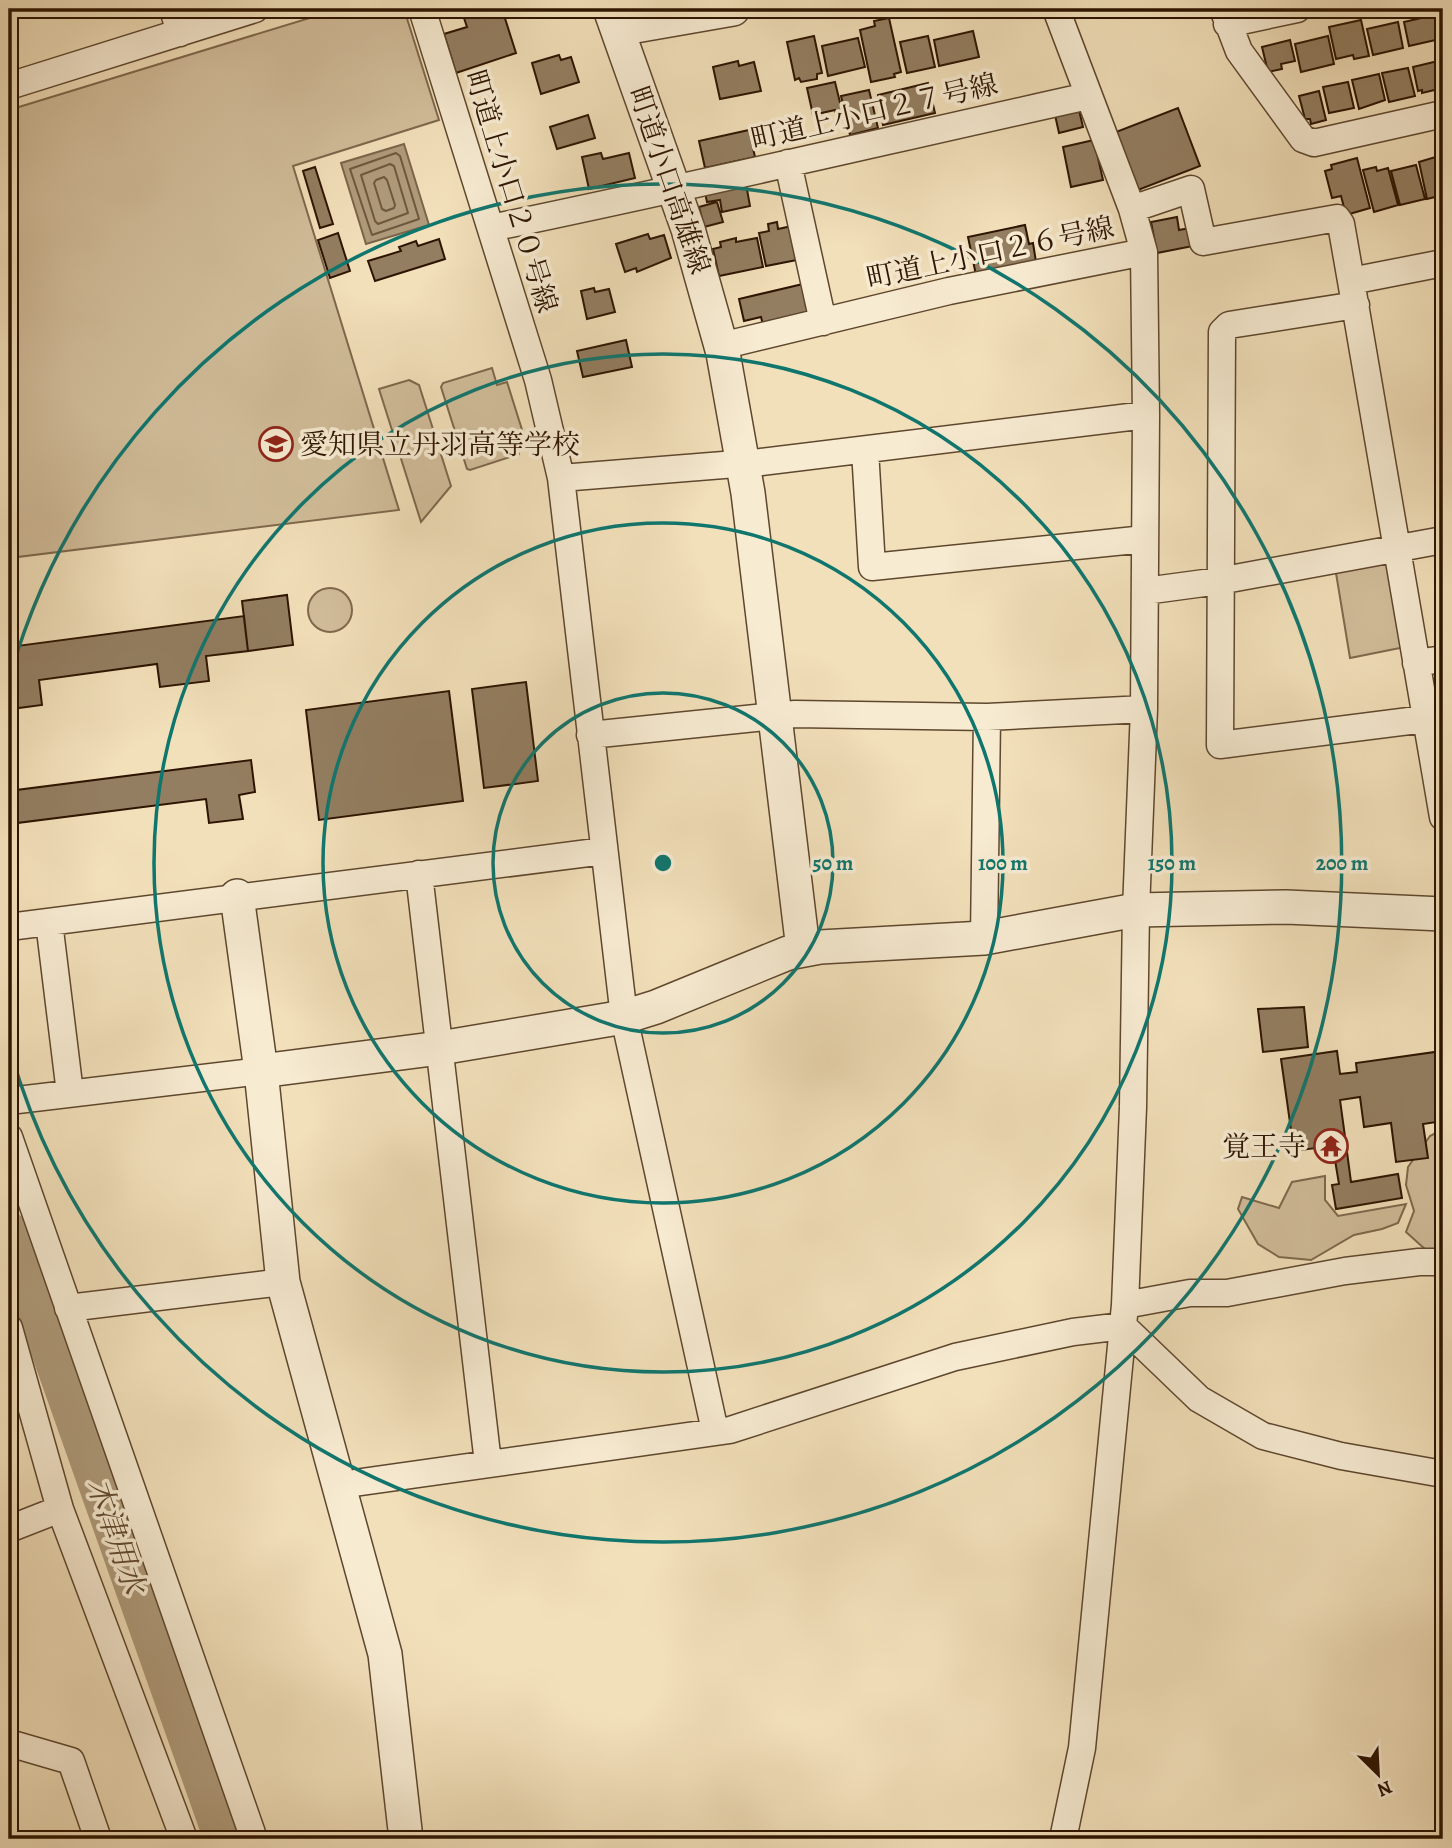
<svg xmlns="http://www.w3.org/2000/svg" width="1452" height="1848" viewBox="0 0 1452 1848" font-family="Alegreya,'Noto Serif JP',serif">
<rect width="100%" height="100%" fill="#f2e0ba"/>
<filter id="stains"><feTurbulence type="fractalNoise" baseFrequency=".00286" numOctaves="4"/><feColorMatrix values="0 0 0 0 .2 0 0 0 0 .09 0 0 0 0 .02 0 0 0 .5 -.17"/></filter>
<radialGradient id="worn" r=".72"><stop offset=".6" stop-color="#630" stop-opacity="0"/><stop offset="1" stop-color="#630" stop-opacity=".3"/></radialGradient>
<!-- green -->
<path fill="#d1bd9a" stroke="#7f684d" stroke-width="2" d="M339,9H404L439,120L293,166L399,510L9,558V110Z
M492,368L497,385L507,382L523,433L513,437L519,454L470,470L467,469L441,387L443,383Z
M409,380L419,385L451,486L421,522L379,389Z
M1380,560L1391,565L1405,647L1350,658L1335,567Z
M308 610a22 22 0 1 1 44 0a22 22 0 1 1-44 0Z
M1443,1129V1250H1426L1406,1232L1414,1211L1406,1185L1408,1167L1430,1136Z
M1325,1176V1200L1338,1216L1406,1204L1398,1223L1382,1229L1354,1235L1311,1260L1279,1257L1258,1244L1238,1209L1242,1197L1279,1208L1292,1182Z"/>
<!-- water -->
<path fill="#af9b7b" stroke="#7b654a" stroke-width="2" d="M404,144L429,225L366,244L341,163Z"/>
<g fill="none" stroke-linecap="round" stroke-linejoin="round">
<!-- shore -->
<path stroke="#6e583e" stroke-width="2" d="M396,153L400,156L419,219L372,235L350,169Z
M390,164L394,166L408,213L378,224L375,221L361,175Z
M384,177L387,180L395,205L394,208L386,211L382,209L374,183L376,180Z"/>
<!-- river -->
<path stroke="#af9b7b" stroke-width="40" d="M9,1232L224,1839"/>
</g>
<!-- building -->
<path fill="#937e61" stroke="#2d1400" stroke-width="2" d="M461,9H502L516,53L456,73L444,34L467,27Z
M1433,10L1440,39L1409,46L1404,22L1421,18L1419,13Z
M889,18L901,72L894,74L895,77L871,82L860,30L875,26L874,21Z
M1361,20L1369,56L1354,59L1353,55L1336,59L1329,27Z
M1398,22L1403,48L1373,55L1367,29Z
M973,31L979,57L939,66L934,40Z
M814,36L822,73L817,74V79L801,82L799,78L795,80L787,42Z
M928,36L935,67L907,73L900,42Z
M1328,36L1334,64L1301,72L1295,44Z
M858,38L865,67L828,76L822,46Z
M1290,40L1295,61L1281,64L1282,69L1268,72L1262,47Z
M559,55L561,60L571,57L579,82L541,94L532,63Z
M738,61L739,66L754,62L761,91L720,99L713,67Z
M1438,61L1443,88L1422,93V90L1418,91L1413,67Z
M1408,68L1415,96L1389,102L1382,73Z
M1379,74L1385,100L1359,109L1352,80Z
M835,82L844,119L838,120L835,110L813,115L807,88Z
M1348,82L1354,108L1329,113L1323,87Z
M928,83L935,113L883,125L878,95Z
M869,90L878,128L850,135L841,96Z
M1319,91L1326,120L1311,124L1310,119H1305L1299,96Z
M1178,108L1200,166L1138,190L1116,132Z
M1079,110L1083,127L1059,133L1055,115Z
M588,115L595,138L557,149L550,127Z
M749,130L755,157L705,168L699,141Z
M1094,140L1103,180L1071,187L1063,147Z
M601,153L603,159L629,153L635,178L589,189L582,157Z
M1442,155L1443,195L1427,199L1419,162Z
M1357,158L1370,208L1346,215L1341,196L1332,198L1325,171L1332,169L1331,165Z
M1416,165L1425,199L1400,205L1391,171Z
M315,167L333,224L320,228L303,171Z
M1376,167L1377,171L1388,168L1398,205L1374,212L1363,170Z
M746,184L750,206L722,212L720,200L707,202L705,193Z
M717,202L723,222L704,227L699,207Z
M1177,217L1179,230L1190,228L1193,246L1157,253L1151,222Z
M777,222L778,229L792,226L802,259L766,266L759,233L769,231L768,224Z
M1025,225L1029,244L1033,243L1036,262L976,275L968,237Z
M338,233L350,271L330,278L318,240Z
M648,234L650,239L664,235L671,258L637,272L636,268L625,272L616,244Z
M736,238V242L757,238L763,267L719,276L713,249L721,247L720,242Z
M439,239L445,259L375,281L368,261L401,251L399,247L416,241L418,246Z
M803,284L810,314L763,325L761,317L744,321L739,299Z
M594,288L595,292L609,289L615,312L587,319L581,291Z
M626,340L632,367L583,377L577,351Z
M287,595L293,645L248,651L242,601Z
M244,616L248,651L206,656L209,681L160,687L157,664L39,680L42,705L11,709L9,647Z
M526,682L538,781L484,788L472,689Z
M449,691L463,801L319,820L306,710Z
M251,760L255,792L239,795L243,819L209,823L206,799L9,824V791Z
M1304,1007L1308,1047L1263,1052L1258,1009Z
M1337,1051L1340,1074L1357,1072L1356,1063L1435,1052L1443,1121L1423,1124L1428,1158L1396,1162L1391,1123L1364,1127L1360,1097L1340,1100L1346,1144L1294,1151L1281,1059Z
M1347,1152L1351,1182L1398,1174L1402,1198L1336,1209L1332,1185L1339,1184L1334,1154Z"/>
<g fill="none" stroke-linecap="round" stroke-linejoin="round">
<!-- minor casing -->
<g stroke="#5e472e" stroke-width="29">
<path id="minor" d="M173,9L180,33
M422,9L538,380L561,478L624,1017L715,1431
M1223,9L1239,51L1303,139L1314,143L1443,114
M1227,24L1297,9
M9,86L255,9
M788,163L823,322
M1132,209L1191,189L1203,242L1337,218L1341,224L1351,281
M491,228C691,187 889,140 1088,96
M1443,263L1351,281L1443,817
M1356,305L1229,325L1222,332L1220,745L1425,719
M721,346L949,291L1144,252L1132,209L1056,9
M865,450L872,567L1145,539
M561,478L761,462L1146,415
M1145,591L1219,581L1443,540
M1416,663L1443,659
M590,735L795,714L987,717L1144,709
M419,874L488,1463
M49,922L70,1093
M9,927L604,851
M984,938L987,717
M9,1101L261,1071
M9,1137L254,1839
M1125,1305L1190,1293H1227L1345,1271L1419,1262H1443
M68,1308L283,1282
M9,1328L60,1509L9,1529
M340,1485L730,1430L955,1357L1073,1332L1123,1326L1199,1399L1263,1436L1341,1456L1443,1474
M60,1509L184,1839
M9,1743L71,1761L98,1839
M1063,1839L1082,1748L1125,1305L1133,1107L1136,910L1144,709L1146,415L1144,252"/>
</g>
<!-- tertiary casing -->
<g stroke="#5e472e" stroke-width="36">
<path id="tertiary" d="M610,9L688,229L723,353L748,493L803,949
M618,29L733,9
M237,896L261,1071L283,1282L385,1654L406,1839
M261,1071L440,1048L624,1017L656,1007L788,953L820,947L984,938L1136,910L1286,907L1443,914"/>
</g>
<!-- minor -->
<use href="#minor" stroke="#f7ebd2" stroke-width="26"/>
<!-- tertiary -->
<use href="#tertiary" stroke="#f7ebd2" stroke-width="33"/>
</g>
<!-- distance rings -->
<g fill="none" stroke="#0f766e" stroke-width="3.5">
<circle cx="663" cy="863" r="170"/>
<circle cx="663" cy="863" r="340"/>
<circle cx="663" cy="863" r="509"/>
<path d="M10 676A679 679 0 1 1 10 1050"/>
</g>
<!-- icons -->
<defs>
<g id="school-ring" transform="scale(1.75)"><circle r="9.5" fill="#f7ebd2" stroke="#8f2418" stroke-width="1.5"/><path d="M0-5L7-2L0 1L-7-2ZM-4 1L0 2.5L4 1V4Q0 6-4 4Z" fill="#8f2418"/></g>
<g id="temple-ring" transform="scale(1.75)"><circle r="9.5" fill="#f7ebd2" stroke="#8f2418" stroke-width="1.5"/><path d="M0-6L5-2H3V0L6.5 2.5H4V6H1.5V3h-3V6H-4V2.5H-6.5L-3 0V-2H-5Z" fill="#8f2418"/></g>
</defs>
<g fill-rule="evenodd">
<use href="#school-ring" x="276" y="444"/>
<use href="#temple-ring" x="1331" y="1146"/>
</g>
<g text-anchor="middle" stroke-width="7" stroke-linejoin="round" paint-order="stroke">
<!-- street labels -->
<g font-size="28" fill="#2d1400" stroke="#f7ebd2">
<text transform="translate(874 111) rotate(-13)" y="10">町道上小口２７号線</text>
<text transform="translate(670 180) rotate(71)" y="10">町道小口高雄線</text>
<text transform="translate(512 191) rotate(73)" y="10">町道上小口２０号線</text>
<text transform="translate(990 252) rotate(-12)" y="10">町道上小口２６号線</text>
</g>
<!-- poi labels -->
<g font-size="28" fill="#2d1400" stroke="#f7ebd2" text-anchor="start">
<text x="300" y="454">愛知県立丹羽高等学校</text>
<text x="1306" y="1156" text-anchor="end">覚王寺</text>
</g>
<!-- water labels -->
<g font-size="30" font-style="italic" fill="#614a31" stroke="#f7ebd2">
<text transform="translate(116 1536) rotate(71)" y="10">木津用水</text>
</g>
</g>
<circle cx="663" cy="863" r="10" fill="#0f766e" stroke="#f7ebd2" stroke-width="3.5"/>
<g font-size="21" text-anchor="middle" font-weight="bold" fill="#0f766e" stroke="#f7ebd2" stroke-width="7" stroke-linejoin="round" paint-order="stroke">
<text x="833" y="870">50 m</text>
<text x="1003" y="870">100 m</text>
<text x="1172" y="870">150 m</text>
<text x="1342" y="870">200 m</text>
</g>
<!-- margin -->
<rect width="1452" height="1848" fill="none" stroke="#f2e0ba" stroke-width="35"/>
<rect x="10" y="10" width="1431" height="1827" fill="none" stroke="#2d1400" stroke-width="3.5"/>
<rect x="18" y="18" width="1417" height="1813" fill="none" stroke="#2d1400" stroke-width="2"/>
<!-- north arrow -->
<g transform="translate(1378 1774) rotate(156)" stroke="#f7ebd2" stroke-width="5" paint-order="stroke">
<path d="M0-5L12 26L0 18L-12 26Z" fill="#2d1400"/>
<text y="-10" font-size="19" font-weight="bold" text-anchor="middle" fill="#2d1400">N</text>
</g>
<rect width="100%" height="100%" filter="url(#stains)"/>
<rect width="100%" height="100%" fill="url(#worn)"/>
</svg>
